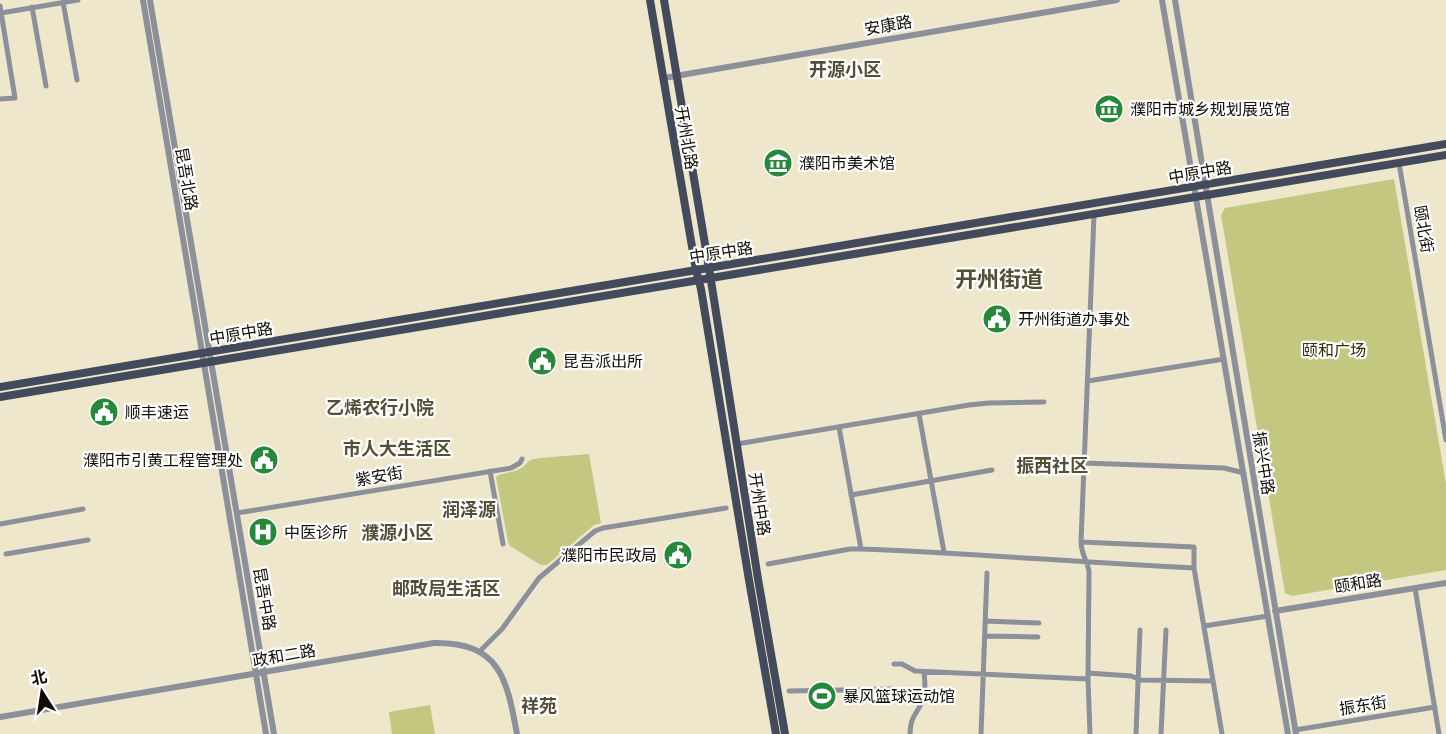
<svg xmlns="http://www.w3.org/2000/svg" width="1446" height="734" viewBox="0 0 1446 734" font-family="'DM Sans','Noto Sans SC',sans-serif">
<rect width="100%" height="100%" fill="#eee7cc"/>
<!-- green -->
<path fill="#c3c780" d="M1394,179L1446,484V570L1292,596L1285,593L1221,215L1225,208Z
M589,454L601,523L594,525L547,565H541L510,546L508,542L496,477L499,475L518,470L523,467L530,460L540,458Z
M430,705L435,734H392L389,712Z"/>
<g fill="none" stroke-linecap="round" stroke-linejoin="round">
<!-- minor -->
<path stroke="#8b909a" stroke-width="5" d="M63,2L77,80
M0,6L15,98L0,99
M32,7L46,86
M1,13L78,0
M1399,163L1446,440
M1088,381L1224,359
M919,414L944,552
M839,427L861,549
M737,444L969,405L989,403L1044,402
M1084,463L1224,468L1244,473
M490,471L503,544
M851,495L992,470
M237,513L511,468L520,463L522,459
M0,524L83,509
M1081,542L1194,547V568L1222,734
M6,554L88,540
M768,564L850,549H861C972,553 1083,563 1194,568
M1415,588L1439,734
M985,621L1039,623
M1204,626L1268,616
M985,636L1038,637
M479,652L502,629L539,578L595,531L603,528L726,508
M894,664H902L915,671L1088,679
M1088,673L1131,676L1141,680L1213,681
M789,691L893,689
M1295,730L1435,707
M910,734C911,715 915,717 922,702C926,692 925,682 924,672
M981,734L987,573
M1090,734L1088,679L1089,571C1087,561 1081,553 1081,542L1094,215
M1136,734L1140,630
M1161,734L1166,630"/>
<!-- tertiary -->
<path stroke="#8b909a" stroke-width="6" d="M143,0L266,734
M150,0L274,734
M1162,0L1288,734
M1175,0L1296,734
M664,78L1117,0
M1275,611L1446,583
M0,717L434,643C500,642 507,679 517,734"/>
<!-- primary -->
<path stroke="#424a5b" stroke-width="8" d="M650,0L696,270L701,289L749,580L776,734
M664,0L709,268L758,579L785,734
M0,387L1446,144
M0,397L1446,155"/>
</g>
<!-- icons -->
<defs>
<g id="museum-disc" transform="scale(1.5)"><circle r="9.5" fill="#27873a" stroke="#fff"/><path d="M0-6L6-3V-2H-6V-3ZM-5-1h2V3h-2ZM-1-1h2V3h-2ZM3-1h2V3H3ZM-6 4H6V6H-6Z" fill="#fff"/></g>
<g id="civic-disc" transform="scale(1.5)"><circle r="9.5" fill="#27873a" stroke="#fff"/><path d="M-.6-6.5H3V-4.5H.6V-3L4-1V1h2V6H-6V1h2V-1L-.6-3ZM-1.2 2.5V6h2.4V2.5Z" fill="#fff"/></g>
<g id="hospital-disc" transform="scale(1.5)"><circle r="9.5" fill="#27873a" stroke="#fff"/><path d="M-5-5h3v3.5h4V-5h3V5h-3V1.5h-4V5h-3Z" fill="#fff"/></g>
<g id="stadium-disc" transform="scale(1.5)"><circle r="9.5" fill="#27873a" stroke="#fff"/><path d="M0-5a6.5 5 0 1 0 0 10a6.5 5 0 1 0 0-10ZM-3.5-1.8h7v3.6h-7Z" fill="#fff"/></g>
</defs>
<g fill-rule="evenodd">
<use href="#museum-disc" x="1109" y="109"/>
<use href="#museum-disc" x="778" y="163"/>
<use href="#civic-disc" x="997" y="319"/>
<use href="#civic-disc" x="542" y="361"/>
<use href="#civic-disc" x="104" y="412"/>
<use href="#civic-disc" x="264" y="460"/>
<use href="#hospital-disc" x="263" y="532"/>
<use href="#civic-disc" x="678" y="555"/>
<use href="#stadium-disc" x="822" y="696"/>
</g>
<g text-anchor="middle" stroke-width="4.5" stroke-linejoin="round" paint-order="stroke">
<!-- street labels -->
<g font-size="16" fill="#0f0c05" stroke="#fff">
<text transform="translate(888 25) rotate(-10)" y="6">安康路</text>
<text transform="translate(687 138) rotate(80)" y="6">开州北路</text>
<text transform="translate(1200 172) rotate(-10)" y="6">中原中路</text>
<text transform="translate(187 179) rotate(80)" y="6">昆吾北路</text>
<text transform="translate(1424 229) rotate(80)" y="6">颐北街</text>
<text transform="translate(721 252) rotate(-9)" y="6">中原中路</text>
<text transform="translate(241 333) rotate(-10)" y="6">中原中路</text>
<text transform="translate(1264 463) rotate(81)" y="6">振兴中路</text>
<text transform="translate(379 476) rotate(-10)" y="6">紫安街</text>
<text transform="translate(760 504) rotate(81)" y="6">开州中路</text>
<text transform="translate(1358 583) rotate(-9)" y="6">颐和路</text>
<text transform="translate(265 599) rotate(80)" y="6">昆吾中路</text>
<text transform="translate(284 655) rotate(-10)" y="6">政和二路</text>
<text transform="translate(1363 705) rotate(-9)" y="6">振东街</text>
</g>
<!-- poi labels -->
<g font-size="16" fill="#0f0c05" stroke="#fff" text-anchor="start">
<text x="1130" y="115">濮阳市城乡规划展览馆</text>
<text x="799" y="169">濮阳市美术馆</text>
<text x="1018" y="325">开州街道办事处</text>
<text x="563" y="367">昆吾派出所</text>
<text x="125" y="418">顺丰速运</text>
<text x="243" y="466" text-anchor="end">濮阳市引黄工程管理处</text>
<text x="284" y="538">中医诊所</text>
<text x="657" y="561" text-anchor="end">濮阳市民政局</text>
<text x="843" y="702">暴风篮球运动馆</text>
</g>
<!-- park labels -->
<g font-size="16" fill="#2f3008" stroke="#fff">
<text x="1334" y="356">颐和广场</text>
</g>
<!-- neighbourhood labels -->
<g font-size="18" font-weight="bold" fill="#544e37" stroke="#fff">
<text x="845" y="76">开源小区</text>
<text x="380" y="414">乙烯农行小院</text>
<text x="397" y="455">市人大生活区</text>
<text x="1052" y="472">振西社区</text>
<text x="469" y="516">润泽源</text>
<text x="397" y="539">濮源小区</text>
<text x="446" y="595">邮政局生活区</text>
<text x="539" y="712">祥苑</text>
</g>
<!-- district labels -->
<g font-size="22" font-weight="bold" fill="#544e37" stroke="#fff">
<text x="999" y="287">开州街道</text>
</g>
</g>
<!-- north arrow -->
<g transform="translate(42 692) rotate(348)" stroke="#ffffff" stroke-width="4.5" paint-order="stroke">
<path d="M0-4.5L10 22L0 15L-10 22Z" fill="#0f0c05"/>
<text y="-9" font-size="16" font-weight="bold" text-anchor="middle" fill="#0f0c05">北</text>
</g>
</svg>
